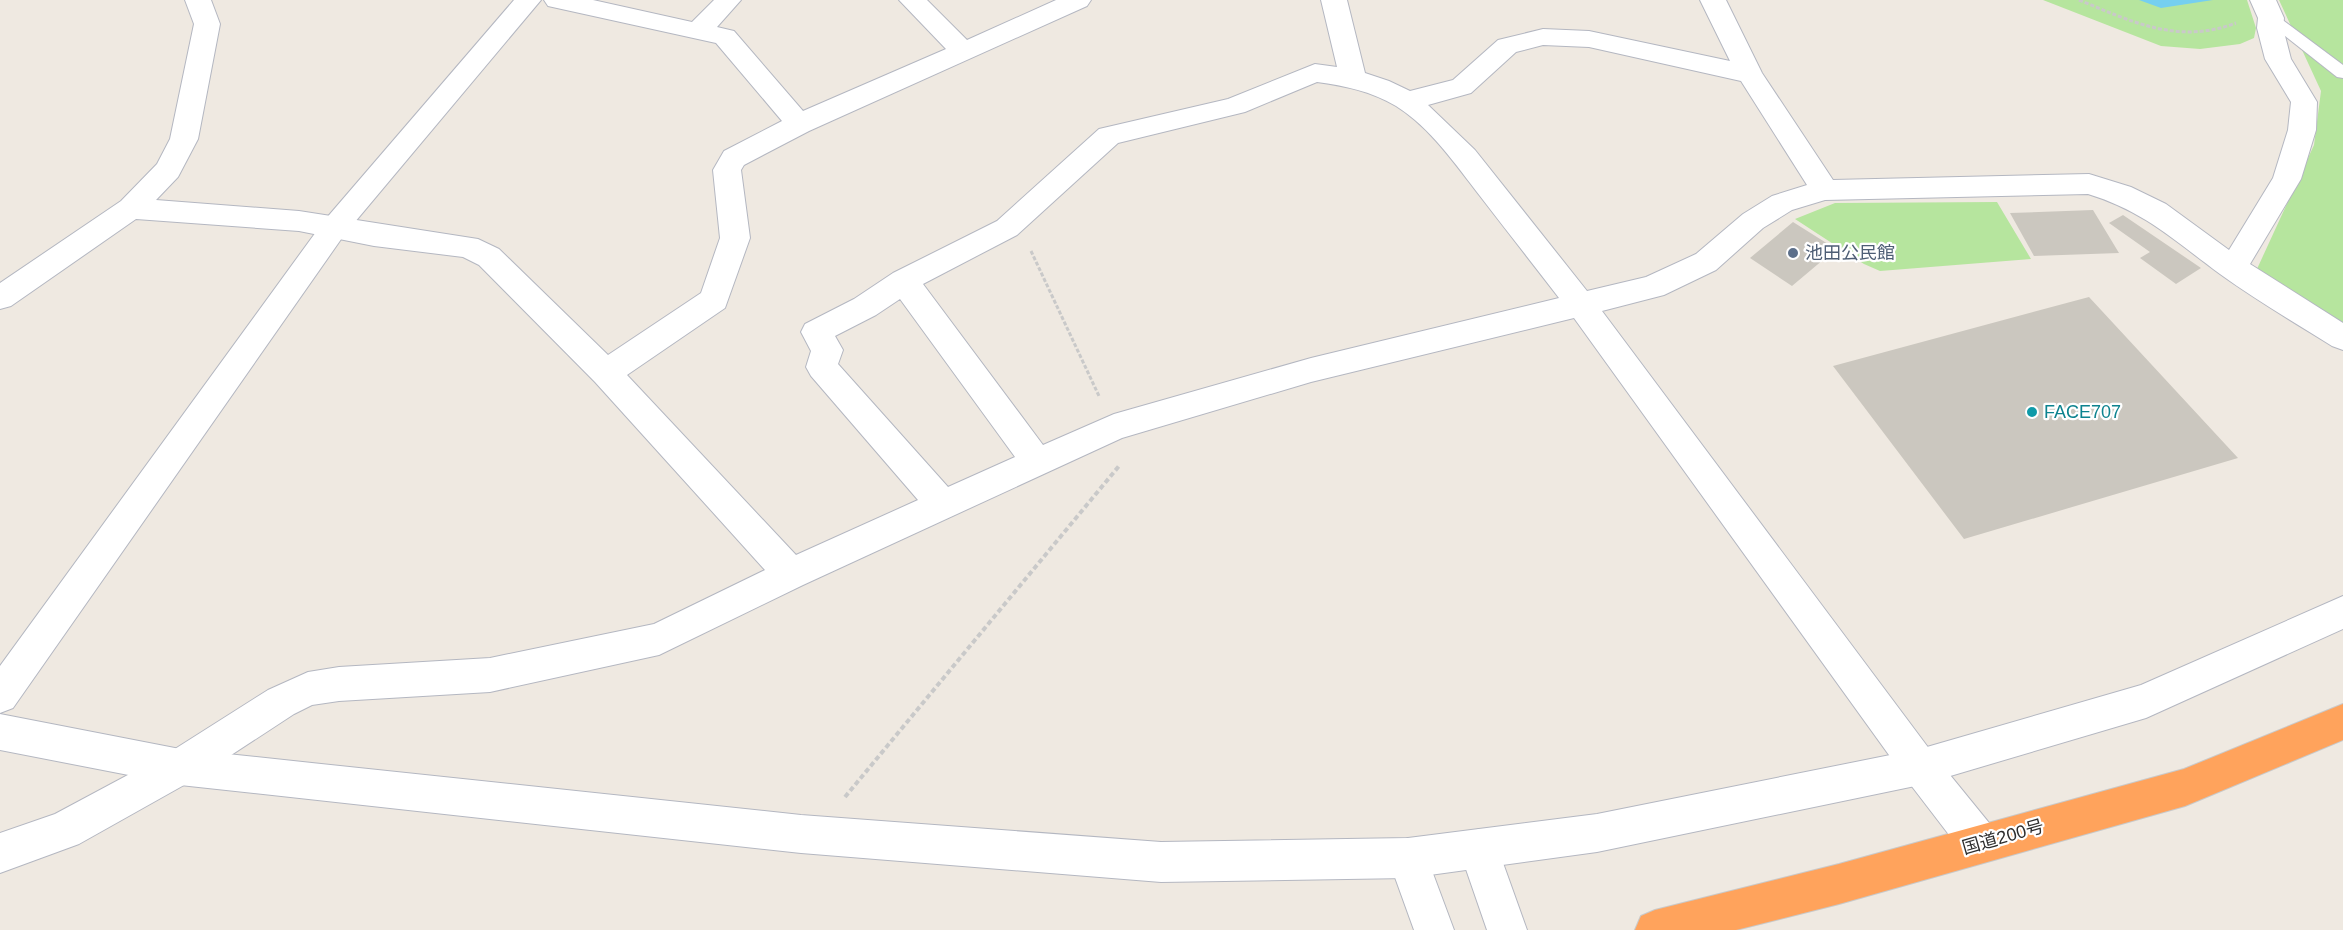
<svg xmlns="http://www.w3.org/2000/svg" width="2343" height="930" viewBox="0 0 2343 930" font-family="Arial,'Noto Sans JP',sans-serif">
<rect width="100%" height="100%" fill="#efe9e1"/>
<!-- green -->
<path fill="#b6e59e" d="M2043,0H2247L2256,28L2254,38L2240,44L2200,49L2161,46Z
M2279,0H2343V330L2257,269L2314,145L2321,91Z
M1997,202L2031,259L1880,271L1864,264L1795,219L1835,203Z"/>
<!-- water -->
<path fill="#75cff0" d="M2139,0H2213L2161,8Z"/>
<!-- building -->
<path fill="#cbc7bf" d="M2093,210L2119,253L2034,256L2010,213Z
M2123,215L2201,268L2176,284L2140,258L2150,252L2109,223Z
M1793,222L1836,249L1792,286L1750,258Z
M2089,297L2238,458L1964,539L1833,366Z"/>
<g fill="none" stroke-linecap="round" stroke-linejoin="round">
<!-- lane casing -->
<g stroke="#b4b7c1" stroke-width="2">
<path id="lane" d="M2271,13L2276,15L2343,65V78L2337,77L2266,21L2263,18L2266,15Z"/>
</g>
<!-- street casing -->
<g stroke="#b4b7c1" stroke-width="2">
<path id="street" d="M185,0H211L220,24L198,139L178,177L156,200L299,211L478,239L499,249L608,355L701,293L720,238L713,170L724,151L782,121L716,43L557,8L548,6L544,0H593L692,22L714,0H741L717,27L734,31L803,111L946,49L899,0H927L967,40L1056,0H1091L1087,6L809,131L744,165L741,170L750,238L725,308L627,375L796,555L918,500L811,376L806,367L811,351L801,332L805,324L854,299L893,273L997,221L1099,129L1228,99L1315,64L1337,67L1321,0H1347L1365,73L1389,81L1410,91L1453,80L1498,40L1543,29L1589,31L1730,61L1700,0H1726L1762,73L1833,180L2089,174L2131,187L2166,204L2229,250L2273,178L2288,130L2291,102L2265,59L2257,28L2258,18L2250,0H2276L2284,18L2283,28L2291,59L2317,102L2316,130L2301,179L2250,264L2343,323V350L2332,346C2295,323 2256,300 2220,274C2175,241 2144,211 2088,194L1825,200L1792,210L1763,228L1716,270L1664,295L1602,311L1933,754L1994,829L2000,843L1994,857L1980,863L1966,857L1907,780L1574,318L1311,382L1122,438L803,585L659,655L490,692L339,701L312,705L294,714L193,780L79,844L0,873V833L55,814L167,754L268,690L308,672L339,667L490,658L654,624L765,570L595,382L479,265L463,257L374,246L299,231L136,219L11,306L0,309V283L121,201L157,164L170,139L194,24ZM1543,45L1589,47L1741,81L1807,185L1772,196L1743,214L1696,254L1646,277L1587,291L1475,150L1428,105L1471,93L1516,52ZM1317,82C1346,86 1370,91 1396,106C1430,127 1456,165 1480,196C1506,230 1533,264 1559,298L1311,358L1114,414L1043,445L923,284L1017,235L1118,143L1245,112ZM900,299L1015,457L948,487L838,364L843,350L835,336L876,315Z
M1479,829L1493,835L1527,930H1487L1459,849L1465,835Z
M1408,838L1422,844L1454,930H1414L1388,858L1394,844Z"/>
</g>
<!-- secondary casing -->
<g stroke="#b4b7c1" stroke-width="2">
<path id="secondary" d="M514,0H541L344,235L13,708L0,713V666L324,221Z
M2343,596V629L2146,718L1920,785L1597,852L1408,878L1161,882L801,853L180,785L0,750V714L180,749L801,815L1161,842L1408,838L1597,814L1920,749L2141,685Z"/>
</g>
<!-- highway casing -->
<g stroke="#c9c9c9" stroke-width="2">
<path id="highway" d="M2343,704V740L2185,806L1839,904L1736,930H1635L1641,916L1655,910L1839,864L2184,769Z"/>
</g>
<!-- path-far1 -->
<path stroke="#c9c9c9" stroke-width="3" stroke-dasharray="4 2" stroke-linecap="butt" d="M2079,0C2133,22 2178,45 2236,23
M1031,251L1099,396"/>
<!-- path -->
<path stroke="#c9c9c9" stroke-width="4" stroke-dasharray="5 3" stroke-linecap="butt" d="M845,797L1119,466"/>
<!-- lane -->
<use href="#lane" fill="#fff" fill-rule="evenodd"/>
<!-- street -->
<use href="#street" fill="#fff" fill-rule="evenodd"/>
<!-- secondary -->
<use href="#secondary" fill="#fff" fill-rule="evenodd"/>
<!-- highway -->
<use href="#highway" fill="#ffa35c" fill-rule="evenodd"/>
</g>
<!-- markers -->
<circle fill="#5c6f8a" stroke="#fff" stroke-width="2" cx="1793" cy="253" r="6"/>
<circle fill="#0f9aa8" stroke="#fff" stroke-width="2" cx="2032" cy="412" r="6"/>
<g text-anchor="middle" stroke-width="4.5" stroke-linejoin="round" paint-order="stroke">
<!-- service labels -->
<g font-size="18" fill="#4e5e75" stroke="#fff" text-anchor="start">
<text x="1805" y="259">池田公民館</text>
</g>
<!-- culture labels -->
<g font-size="18" fill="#0d838f" stroke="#fff" text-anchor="start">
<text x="2044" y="418">FACE707</text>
</g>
<!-- street labels -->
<g font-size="18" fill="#2e2e2e" stroke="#fff">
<text transform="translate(2003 837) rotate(-16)" y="6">国道200号</text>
</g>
</g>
</svg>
